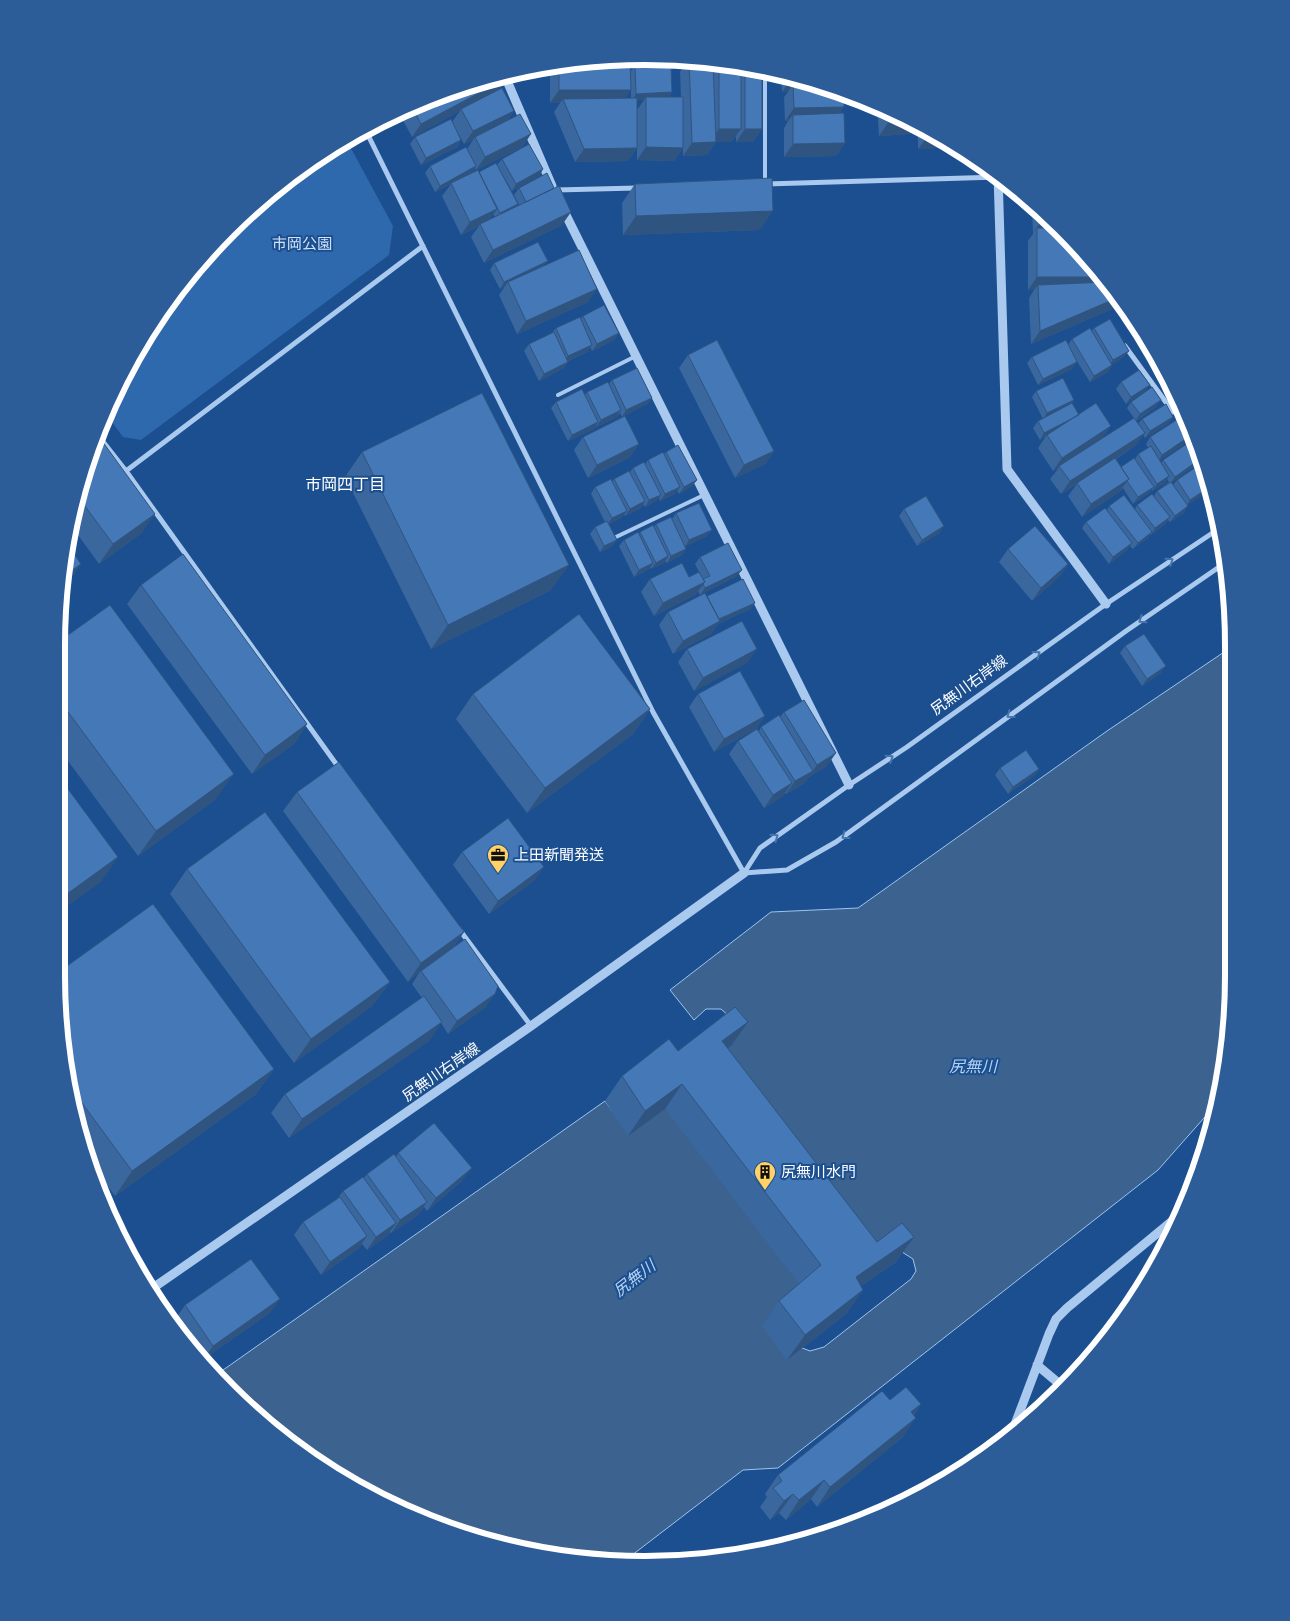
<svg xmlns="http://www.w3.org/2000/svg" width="1290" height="1621" viewBox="0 0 1290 1621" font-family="'Fira Sans','Noto Sans JP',sans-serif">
<rect width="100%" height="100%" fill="#1b4f8f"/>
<!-- green -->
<path fill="#2e69ad" d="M346,139L393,226L389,255L141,440L123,437L106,414L135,351L202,257L257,202Z"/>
<!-- water -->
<path fill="#3c6290" stroke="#9cc4f0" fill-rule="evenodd" d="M1233,646L1234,976L1222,1091L1219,1101L1158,1170L778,1468L743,1470L623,1562L492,1545L350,1486L228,1392L216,1375L605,1101L624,1127L730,1017L721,1009H706L694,1020L670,990L771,912L858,908L1107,731ZM902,1252L913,1259L916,1271L911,1279L824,1347L810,1351L797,1346L891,1253Z"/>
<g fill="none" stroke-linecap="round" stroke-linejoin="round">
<!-- service -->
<path stroke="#a9c9ee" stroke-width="4" d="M765,184V71
M558,395L636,356
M616,537L704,495"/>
<!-- minor -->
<path stroke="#a9c9ee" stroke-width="5" d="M365,129L653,712L744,873
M766,184L999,177
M556,190L637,188
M1125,346L1173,412L1179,408
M97,434L126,471L339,768
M126,471L423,246
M744,873L760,848L849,785L907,747L1106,604L1220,528
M744,873L787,870L836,842L1126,631L1225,563
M459,929L531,1026"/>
<!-- tertiary -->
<path stroke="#a9c9ee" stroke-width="9" d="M505,76L552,186
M998,174L1007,469L1106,604
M562,207L849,785
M150,1290L531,1026L744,873
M1037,1365L1062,1386
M1011,1435L1049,1334L1056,1319L1067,1308L1183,1212"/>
</g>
<!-- wall -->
<path fill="#3a679d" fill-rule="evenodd" d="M689,59L713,67L716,63L762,71V129L753,142H736V136L731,142H716L707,155L683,156V148L674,161L637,160V148L628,161L575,162L554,112L560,103H550V74L557,64L568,61L630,72L635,66L672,92L669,97H681L680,72ZM631,82V98H625L631,90ZM637,100H644L637,110Z
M781,74L798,76L866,102H844L840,114L845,143L836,156L784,157V128L788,121H785L784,97L788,92H782Z
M505,79L497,91L514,111L507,121L531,134L522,147L476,170L475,168L472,173L479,172L497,165L502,159L543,169L539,176L512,191L501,172L515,207L519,205L514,195L519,188L562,225L484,263L471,237L479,226L461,235L442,196L451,184L435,192L425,173L430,166L467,149L473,140L464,144L452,122L460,111L412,137L399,113L456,87ZM493,214L495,217L490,219Z
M877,106L906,117L910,134L879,136Z
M918,125L954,147L918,149Z
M415,137L461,140L457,147L421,165L410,144Z
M635,184L760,230L623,235L622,203Z
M1032,205L1088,257L1112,309L1031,344L1029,298L1034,290H1028V241L1033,234Z
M494,263L545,266L588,302L517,334L499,295L505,286L500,289L490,270Z
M583,316L619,333L614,340L592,351L590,347L587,352L568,361L564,368L539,381L524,351L529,344L552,333L556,328L580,319Z
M1094,328L1124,357L1112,364L1108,372L1090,382L1073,355L1072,369L1038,385L1027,363L1032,357L1068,345L1072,339L1092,331Z
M688,355L774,451L765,464L735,478L679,368Z
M612,380L652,398L647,404L622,417L620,413L617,417L596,427V426L594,429L568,441L551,408L556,402L585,395L587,392L609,384Z
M1121,382L1145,391L1126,404L1116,389Z
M1036,391L1074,400L1072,403L1079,415L1103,438L1134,418L1127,408L1131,402L1161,400L1156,407L1136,421L1138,424L1142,419L1169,423L1145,438L1143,435L1135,446L1116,459L1121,467L1135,459L1138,454L1148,448L1146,444L1150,437L1190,436L1186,443L1160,460L1161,463L1163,460L1194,445L1200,460L1198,463L1171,483L1173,485L1177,480L1212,489L1187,505L1184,513L1170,522L1168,520L1165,524L1151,535L1150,534L1148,538L1133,549L1130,546L1127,550L1109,564L1082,528L1086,522L1107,510L1109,506L1135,509L1137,505L1154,496L1157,491L1169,482L1167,479L1165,483L1152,491V489L1149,493L1133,504L1123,488L1119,492L1082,517L1068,496L1077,484L1061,494L1050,479L1058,469L1053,471L1038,448L1046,436L1040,440L1033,428L1038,421L1043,419L1032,397Z
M583,437L639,444L630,457L588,478L574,450Z
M362,452L551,590L431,649L345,477Z
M666,452L697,480L692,486L679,494L677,490L675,494L660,501L659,497L656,501L645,507L643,504L641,508L625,516L624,514L622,517L609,524L617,540L612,546L600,552L590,534L595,527L605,522L591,494L595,487L612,482L614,479L630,472L633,468L645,464L648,460L664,454Z
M88,455L142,533L99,564L73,528Z
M904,509L940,533L917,546L899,516Z
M676,513L707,536L685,546L686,549L682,555L667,563L665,561L664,563L651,569L650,567L649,569L634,577L619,546L624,540L639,534L640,532L654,527L656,524L672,519Z
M1008,549L1068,564L1059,577L1032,601L999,562Z
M700,557L737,576L700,595L698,591L695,595L654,616L641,592L650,579L689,577L703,579L695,564Z
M141,585L307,724L294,744L252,774L127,604Z
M707,596L755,603L750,609L718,624L711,634L673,654L659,625L668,612Z
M57,643L216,799L138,856L57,746Z
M1125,646L1161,673L1142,686L1120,653Z
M687,649L748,662L694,691L678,662Z
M473,694L650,709L633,734L527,813L456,719Z
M698,694L765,716L756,729L714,752L689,707Z
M784,712L827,766L809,777L804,784L786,794L785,793L783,796L764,808L729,754L738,741L759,731L761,727L780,717Z
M1000,768L1039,769L1035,775L1008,794L995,775Z
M297,792L464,932L452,949L486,1007L448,1034L441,1023L429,1041L289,1138L271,1113L285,1094L422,998L412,984L419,973L408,982L283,811Z
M462,852L535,880L489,914L453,865Z
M187,869L390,982L372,1006L294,1063L170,894Z
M56,976L274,1069L256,1094L115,1196L91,1163L76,1128Z
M731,1046L728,1049L877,1242L914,1237L896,1262L861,1286L863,1290L846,1314L787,1360L762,1326L779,1301L799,1284L665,1109L628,1136L605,1101L622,1076L678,1051Z
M398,1153L462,1181L427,1211L424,1207L418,1215L391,1233L390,1232L387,1236L367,1250L362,1244L358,1249L321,1275L294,1235L303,1222L338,1198L343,1191L364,1178L367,1174L396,1157Z
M185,1305L271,1312L204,1359L176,1318Z
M890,1400L921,1404L914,1415L903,1437L817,1507L811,1499L786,1520L779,1513L770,1520L760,1507L767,1497L765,1494L778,1475Z"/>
<!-- shaded-wall -->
<path fill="#305480" d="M684,58H686L685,59L642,63L645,59Z
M803,78L832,89L793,84L788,92H782L791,79Z
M505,79L496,92L461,109L460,111L412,137L421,124Z
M559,90H631L622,103L563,99L560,103H550Z
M672,92L667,99L646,97L644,100L632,101L636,94Z
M847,95L866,102H842Z
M844,107L835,120L793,115L788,121H785L794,108Z
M514,111L504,124L475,137L473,140L464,144L473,131Z
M913,122L917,124L910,134L879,136L888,123Z
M719,129H741L731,142H716L707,155L683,156L692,143L709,142Z
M745,129H762L753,142H736Z
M531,134L522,147L476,170L485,157Z
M935,135L954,147L918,149L928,136Z
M461,140L457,147L421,165L426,158Z
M845,143L836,156L784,157L793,144Z
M646,147L683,148L674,161L637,160Z
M637,148L628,161L575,162L584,149Z
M476,166L472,173L435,192L440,186Z
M543,169L539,176L512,191L516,184Z
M518,204L513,210L496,219L500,213Z
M497,209L488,222L480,224L479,226L461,235L470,222Z
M773,211L760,230L623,235L636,216Z
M571,212L562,225L484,263L493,250Z
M1042,220H1049L1063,233L1037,228L1032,234Z
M548,261L543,267L508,282L505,286L500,289L504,282Z
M1037,277H1102L1110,288L1038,285L1034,290H1028Z
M597,289L588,302L517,334L526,321Z
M1117,298L1119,300L1112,309L1031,344L1040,331Z
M619,333L614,340L592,351L597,344Z
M592,345L587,352L563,363L568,356Z
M1129,351L1124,357L1108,367L1113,360Z
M568,362L564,368L539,381L544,374Z
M1077,362L1072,369L1038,385L1043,379Z
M1112,365L1108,372L1090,382L1094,376Z
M1150,385L1145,391L1126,404L1131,397Z
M652,398L647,404L622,417L626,410Z
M1074,400L1070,406L1043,419L1047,413Z
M1161,400L1156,407L1135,421L1140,414Z
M621,410L617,417L596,427L601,420Z
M1079,415L1046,436L1040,440L1044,433Z
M1173,417L1169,423L1145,438L1150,431Z
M598,422L594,429L568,441L572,435Z
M1111,426L1102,439L1059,466L1058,469L1053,471L1062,458Z
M1145,433L1135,446L1061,494L1070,481Z
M1190,436L1186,443L1158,462L1162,455Z
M639,444L630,457L588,478L597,465Z
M774,451L765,464L735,478L744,465Z
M1200,459V460L1198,463L1170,484L1175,477Z
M1169,476L1165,483L1152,491L1157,484Z
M1129,479L1119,492L1082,517L1091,504Z
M697,480L692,486L679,494L684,487Z
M1211,486L1212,489L1186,506L1190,500Z
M680,487L675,494L660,501L665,494Z
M1154,487L1149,493L1133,504L1138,497Z
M661,495L656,501L645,507L649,500Z
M645,501L641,508L625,516L630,509Z
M1188,506L1184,513L1170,522L1175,516Z
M627,511L622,517L607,525L612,518Z
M155,514L142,533L99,564L113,544Z
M1170,517L1165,524L1151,535L1155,528Z
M944,526L940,533L917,546L922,540Z
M712,530L707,536L685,547L689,540Z
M1152,532L1148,538L1133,549L1138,543Z
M617,540L612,546L600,552L604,546Z
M1132,543L1127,550L1109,564L1113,557Z
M686,549L682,555L667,563L671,556Z
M668,556L664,563L651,569L656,563Z
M653,563L649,569L634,577L639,570Z
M81,564L64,589L61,591L63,577Z
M1068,564L1059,577L1032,601L1041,588Z
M569,565L551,590L431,649L448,625Z
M742,570L737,576L700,595L705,588Z
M705,582L695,595L654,616L663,603Z
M755,603L750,609L718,624L711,634L673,654L683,641L718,620Z
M757,649L748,662L694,691L703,678Z
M1166,666L1161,673L1142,686L1147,679Z
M650,709L633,734L527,813L545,788Z
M765,716L756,729L714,752L724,739Z
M307,724L294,744L252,774L265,755Z
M836,753L827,766L809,777L804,784L786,794L795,781L812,772L817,765Z
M1039,769L1035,775L1008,794L1013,787Z
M234,774L216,799L138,856L156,831Z
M792,783L783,796L764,808L773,795Z
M118,857L101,882L56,914V902Z
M544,867L535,880L489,914L498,901Z
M464,932L450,951L421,971L419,973L408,982L421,963Z
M390,982L372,1006L294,1063L311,1039Z
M495,994L486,1007L448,1034L457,1021Z
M442,1022L429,1041L289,1138L302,1119Z
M748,1022L731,1046L704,1066L722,1041Z
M274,1069L256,1094L115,1196L132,1171Z
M682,1084L665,1109L628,1136L645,1111Z
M472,1168L462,1181L427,1211L436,1198Z
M427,1202L418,1215L391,1233L400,1220Z
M396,1223L387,1236L367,1250L376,1237Z
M367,1236L358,1249L321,1275L330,1262Z
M914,1237L896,1262L838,1302L856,1277Z
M863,1290L846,1314L787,1360L805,1335Z
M280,1299L271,1312L204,1359L213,1346Z
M921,1404L908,1423L911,1412Z
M916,1418L903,1437L817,1507L830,1487Z
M824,1480L811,1499L786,1520L799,1500Z
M793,1494L779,1513L770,1520L784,1501Z"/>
<!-- building -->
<path fill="#4478b7" stroke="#305480" d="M689,59H693L713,62L716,142L692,143Z
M568,61H630L631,90H559V63Z
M719,63L741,67V129H719Z
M671,64L672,92L636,94L635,66Z
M745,68L762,71V129H745Z
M791,75L798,76L803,78L791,79Z
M504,76L505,79L421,124L412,107L456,87Z
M815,83L844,94V107L794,108L793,84Z
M502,88L514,111L473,131L461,109Z
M646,97H683V148L646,147Z
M637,98V148L584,149L563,99Z
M887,110L906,117L913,122L888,123Z
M844,113L845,143L793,144V115Z
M520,114L531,134L485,157L475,137Z
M451,119L461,140L426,158L415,137Z
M927,131L935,135L928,136Z
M529,144L543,169L516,184L502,159Z
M466,147L476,166L440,186L430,166Z
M496,163L518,204L500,213L479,172Z
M478,170L497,209L470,222L451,183Z
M547,173L554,188L526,202L519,188Z
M772,178L773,211L636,216L635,184Z
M559,186L571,212L493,250L480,224Z
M1042,214L1049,220H1042Z
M1037,228H1057L1088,257L1102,277H1037Z
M538,242L548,261L504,282L494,263Z
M579,250L597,289L526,321L508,282Z
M1106,282L1117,298L1040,331L1038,285Z
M604,305L619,333L597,344L583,316Z
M580,317L592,345L568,356L556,328Z
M1110,319L1129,351L1113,360L1094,328Z
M1090,328L1112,365L1094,376L1072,339Z
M554,332L568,362L544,374L529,344Z
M717,340L774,451L744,465L688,355Z
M1066,340L1077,362L1043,379L1032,357Z
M637,368L652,398L626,410L612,380Z
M1139,370L1150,385L1131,397L1121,382Z
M1063,378L1074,400L1047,413L1036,391Z
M608,382L621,410L601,420L587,392Z
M1152,387L1161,400L1140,414L1131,402Z
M582,389L598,422L572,435L556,402Z
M482,393L569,565L448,625L362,452Z
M1072,403L1079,415L1044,433L1038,421Z
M1096,403L1111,426L1062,458L1047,435Z
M1166,404L1173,417L1150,431L1142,419Z
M625,416L639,444L597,465L583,437Z
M1134,418L1145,433L1070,481L1059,466Z
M1178,419L1190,436L1162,455L1150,437Z
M97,434L155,514L113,544L79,498L88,455Z
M1191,441L1194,445L1200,459L1175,477L1163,460Z
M678,445L697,480L684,487L666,452Z
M1151,446L1169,476L1157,484L1138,454Z
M663,452L680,487L665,494L648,460Z
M1115,458L1129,479L1091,504L1077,483Z
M1134,458L1154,487L1138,497L1127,481L1129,479L1121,467Z
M644,462L661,495L649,500L633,468Z
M1202,463L1211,486L1190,500L1177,480Z
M629,471L645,501L630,509L614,479Z
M611,479L627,511L612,518L595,487Z
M1171,482L1188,506L1175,516L1157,491Z
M1152,494L1170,517L1155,528L1137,505Z
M1124,495L1152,532L1138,543L1109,506Z
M926,496L944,526L922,540L904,509Z
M699,503L712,530L689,540L676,513Z
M1105,508L1132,543L1113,557L1086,522Z
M671,517L686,549L671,556L656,524Z
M607,521L617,540L604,546L595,527Z
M653,525L668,556L656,563L640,532Z
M1035,526L1068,564L1041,588L1008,549Z
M638,532L653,563L639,570L624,540Z
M728,543L742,570L705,588L703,584L705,582L703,579L710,576L700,557Z
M69,547L81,564L63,577Z
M183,554L307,724L265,755L141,585Z
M682,563L689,577L699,572L705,582L663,603L650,579Z
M743,579L755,603L719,619L707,596Z
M705,593L720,621L683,641L668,612Z
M110,605L234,774L156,831L57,697V643Z
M579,614L650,709L545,788L473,694Z
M742,621L757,649L703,678L687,649Z
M1144,634L1166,666L1147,679L1125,646Z
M740,671L765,716L724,739L698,694Z
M804,700L836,753L817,765L784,712Z
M779,715L813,771L795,781L761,727Z
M757,729L792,783L773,795L738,741Z
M1026,750L1039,769L1013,787L1000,768Z
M339,762L464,932L421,963L297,792Z
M57,774L118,857L56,902Z
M265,812L390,982L311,1039L187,869Z
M508,818L544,867L498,901L462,852Z
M153,904L274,1069L132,1171L71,1088L56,974Z
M465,939L498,986L495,994L457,1021L421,971Z
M424,996L442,1022L302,1119L285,1094Z
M735,1007L748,1022L722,1041L877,1242L902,1223L914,1237L856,1277L863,1290L805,1335L779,1301L821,1265L682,1084L645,1111L622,1076L669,1039L678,1051Z
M434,1123L472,1168L436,1198L398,1153Z
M394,1154L427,1202L400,1220L367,1174Z
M363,1177L396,1223L376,1237L343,1191Z
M340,1197L367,1236L330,1262L303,1222Z
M251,1259L280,1299L213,1346L185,1305Z
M906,1387L921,1404L911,1412L916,1418L830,1487L824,1480L799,1500L793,1494L784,1501L773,1488L782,1481L778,1475L882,1391L890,1400Z"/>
<!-- one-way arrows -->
<defs><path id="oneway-chevron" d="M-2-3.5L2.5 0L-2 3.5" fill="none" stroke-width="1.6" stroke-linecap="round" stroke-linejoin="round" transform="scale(1.25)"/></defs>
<g stroke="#4674ac">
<use href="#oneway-chevron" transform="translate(1170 561) rotate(-34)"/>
<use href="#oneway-chevron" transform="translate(1142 620) rotate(145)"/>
<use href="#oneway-chevron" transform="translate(1037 654) rotate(-36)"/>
<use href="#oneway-chevron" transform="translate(1010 715) rotate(144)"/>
<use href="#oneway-chevron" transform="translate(890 758) rotate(-33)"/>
<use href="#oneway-chevron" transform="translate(845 836) rotate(144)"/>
<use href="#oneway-chevron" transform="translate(775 837) rotate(-35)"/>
</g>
<!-- icons -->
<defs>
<g id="office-pin" transform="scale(1.125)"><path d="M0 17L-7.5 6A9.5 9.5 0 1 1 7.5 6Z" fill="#ffd166" stroke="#1b4f8f"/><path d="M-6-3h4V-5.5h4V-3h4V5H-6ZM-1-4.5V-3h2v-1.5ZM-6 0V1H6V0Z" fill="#111"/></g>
<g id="building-pin" transform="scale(1.125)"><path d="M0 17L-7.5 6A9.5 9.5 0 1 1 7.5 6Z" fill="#ffd166" stroke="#1b4f8f"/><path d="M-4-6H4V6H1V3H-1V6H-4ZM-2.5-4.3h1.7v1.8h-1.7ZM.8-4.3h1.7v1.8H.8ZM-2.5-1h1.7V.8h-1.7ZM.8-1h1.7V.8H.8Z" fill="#111"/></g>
</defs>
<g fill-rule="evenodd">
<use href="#office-pin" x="498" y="855"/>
<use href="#building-pin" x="765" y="1172"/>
</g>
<g text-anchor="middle" stroke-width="4" stroke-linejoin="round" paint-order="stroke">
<!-- park labels -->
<g font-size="15" fill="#cfe3fa" stroke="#1b4f8f">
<text x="302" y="249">市岡公園</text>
</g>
<!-- street labels -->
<g font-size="15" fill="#fff" stroke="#1b4f8f">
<text transform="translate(969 685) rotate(-36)" y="5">尻無川右岸線</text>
<text transform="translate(441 1072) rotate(-35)" y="5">尻無川右岸線</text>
</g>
<!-- poi labels -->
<g font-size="15" fill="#fff" stroke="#1b4f8f" text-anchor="start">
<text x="514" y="860">上田新聞発送</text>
<text x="781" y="1177">尻無川水門</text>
</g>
<!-- neighbourhood labels -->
<g font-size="16" fill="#fff" stroke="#1b4f8f">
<text x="345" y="490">市岡四丁目</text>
</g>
<!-- water labels -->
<g font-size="16" font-style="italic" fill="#b5d3f5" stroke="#1b4f8f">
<text x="973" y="1072">尻無川</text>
<text transform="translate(634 1278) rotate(-38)" y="6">尻無川</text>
</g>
</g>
<!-- crop -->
<path d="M0 0H1290V1621H0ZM645 65H645A580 580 0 0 1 1225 645V976A580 580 0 0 1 645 1556H645A580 580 0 0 1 65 976V645A580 580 0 0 1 645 65Z" fill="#2d5d98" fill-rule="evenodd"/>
<path fill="none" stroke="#fff" stroke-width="6" d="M645 65H645A580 580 0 0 1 1225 645V976A580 580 0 0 1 645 1556H645A580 580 0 0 1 65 976V645A580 580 0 0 1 645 65Z"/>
</svg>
